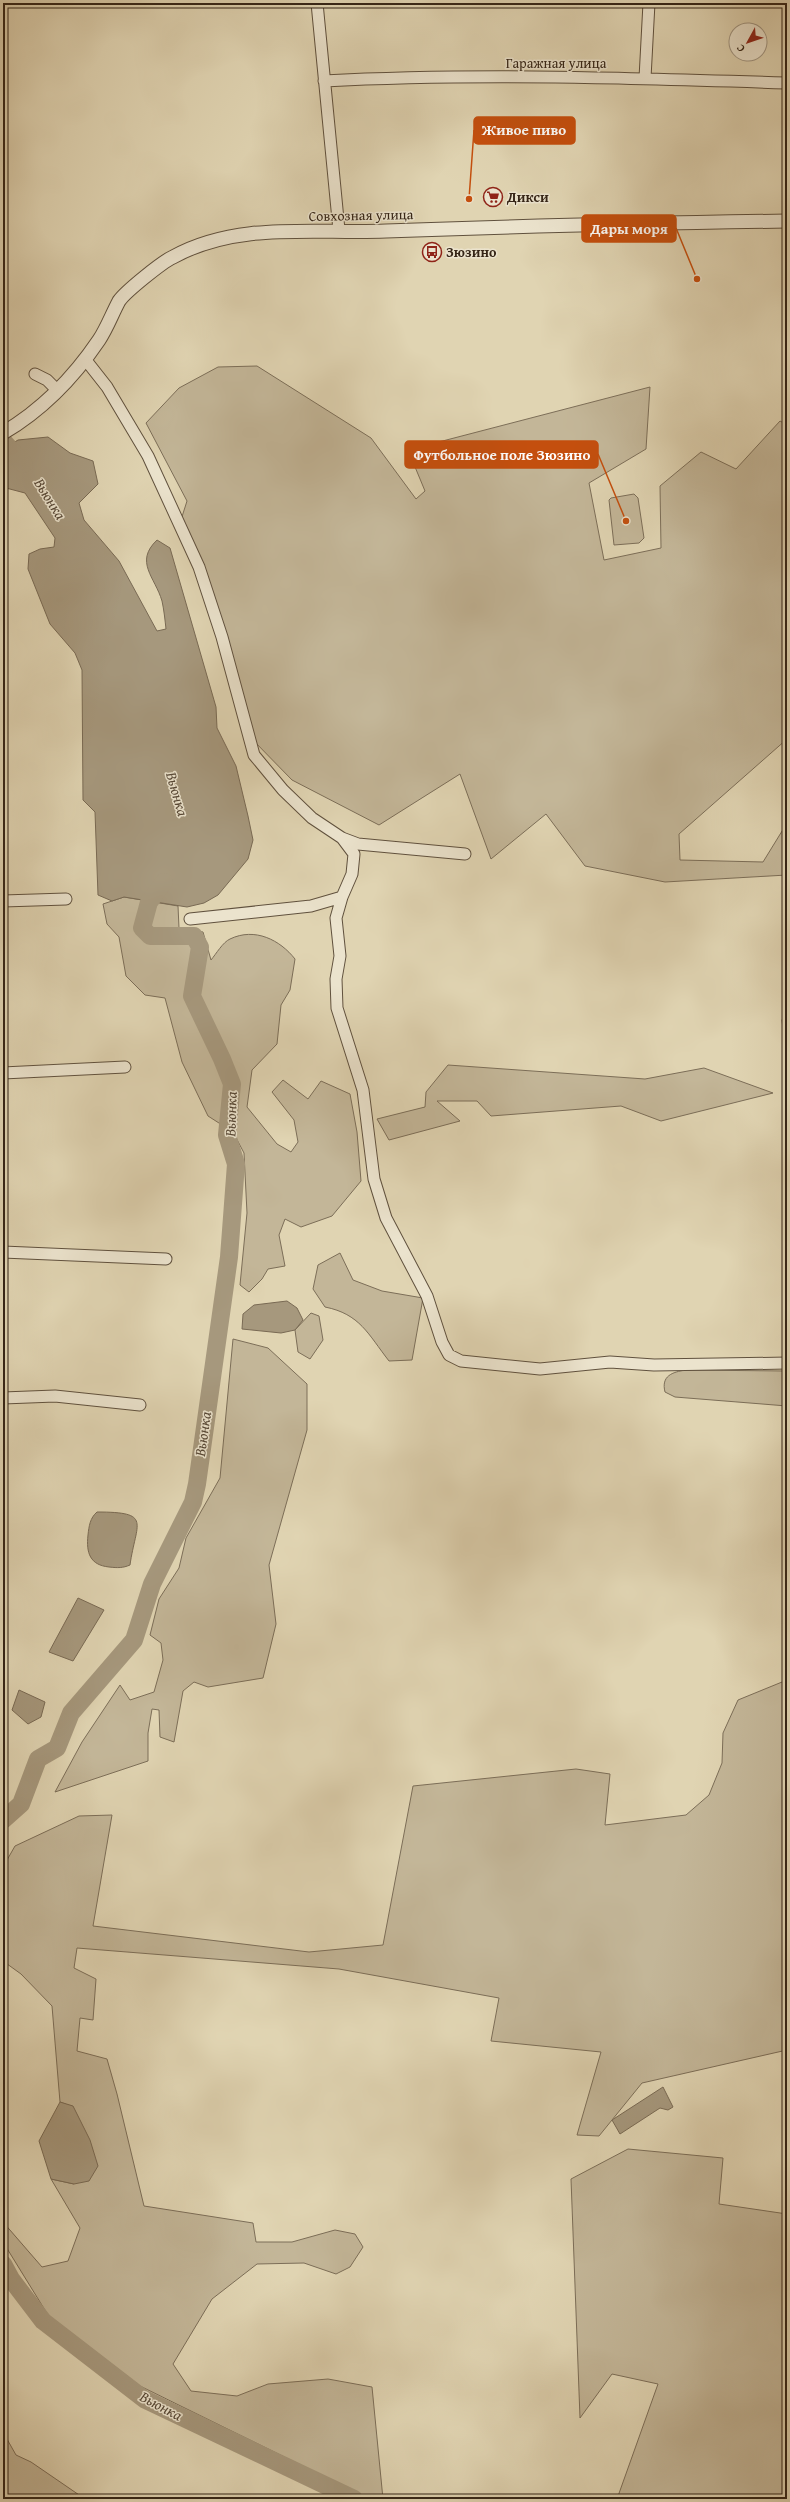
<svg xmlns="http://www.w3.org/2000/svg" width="790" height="2502" viewBox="0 0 790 2502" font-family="'Gentium Book Plus',serif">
<rect width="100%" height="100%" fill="#e0d4b2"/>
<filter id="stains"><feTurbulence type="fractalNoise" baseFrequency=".005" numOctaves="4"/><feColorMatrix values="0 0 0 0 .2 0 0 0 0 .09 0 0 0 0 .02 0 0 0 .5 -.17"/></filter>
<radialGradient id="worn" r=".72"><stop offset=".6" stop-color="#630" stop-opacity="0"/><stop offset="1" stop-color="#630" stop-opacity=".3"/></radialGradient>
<!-- green -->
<path fill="#c3b698" stroke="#7c6e58" d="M257,366L371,438L416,499L425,491L408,450L650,387L646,449L589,483L604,560L661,548L660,486L701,452L736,469L780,421L787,425V739L679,834L680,860L763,862L787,823V875L665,882L585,866L546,814L491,859L460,774L379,825L292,780L250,737L180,523L187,501L146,423L179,388L218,367Z
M634,494L638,498L644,538L639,543L614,545L609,500L611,498Z
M124,897L178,906L179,928L203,932L211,960C216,954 223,942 230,939C255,927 280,940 295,959L290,990L281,1005L277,1044L252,1070L247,1107L277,1144L291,1152L298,1142L294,1120L272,1092L283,1080L308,1099L321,1081L350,1094L357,1132L361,1181L332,1216L301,1227L285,1219L279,1235L285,1266L268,1269L262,1279L249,1292L240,1285L247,1213L244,1153L233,1132L208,1116L182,1062L165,998L145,995L126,976L119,937L107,924L103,904Z
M787,1011V1067L782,1020Z
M448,1065L645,1079L704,1068L773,1093L661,1121L621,1106L491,1116L477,1101H437L460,1121L389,1140L377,1119L425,1107L426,1092Z
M340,1253L353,1280L382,1291L423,1298L412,1360L389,1361C368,1334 360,1314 325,1307L313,1289L318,1265Z
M311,1313L319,1316L323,1340L310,1359L298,1352L295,1330Z
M233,1339L268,1348L307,1384V1430L269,1565L276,1624L263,1678L208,1687L194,1682L183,1691L174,1742L160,1737L159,1710L152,1709L148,1733V1761L55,1792L82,1742L120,1685L130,1700L154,1692L163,1660L161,1643L150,1635L159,1599L179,1568L186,1538L220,1478Z
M686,1370L787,1371V1406L675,1397L665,1392C661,1376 672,1372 686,1370Z
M782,1682H787V2050L642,2083L599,2136L577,2135L601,2052L491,2041L499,1998L339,1969L77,1948L74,1968L96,1979L93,2020L80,2018L77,2051L107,2059L117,2094L144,2206L253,2223L256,2242H292L335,2230L355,2234L363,2247L350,2267L336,2274L304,2263L257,2264L212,2299L173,2364L191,2391L237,2396L268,2384L328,2379L372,2387L383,2499H370L140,2386L48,2315L3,2242V2222L42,2267L68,2261L80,2228L51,2179L74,2184L73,2107L60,2102L52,2006L21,1974L3,1961V1867L15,1846L79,1816L112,1815L93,1926L309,1952L383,1945L413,1786L576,1769L610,1774L605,1825L686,1815L709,1795L722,1763L723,1733L738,1700Z
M628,2149L723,2158L719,2204L787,2214V2499H617L658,2384L612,2374L580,2418L571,2179Z
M3,2432L16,2455L31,2462L85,2499H3Z"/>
<!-- water -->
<path fill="#a6987d" stroke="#796a54" d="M48,437L70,453L93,461L98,484L79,503L84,520L119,561L157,631L166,629C165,620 164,610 162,601C155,577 134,562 157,540L170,548L216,707L217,728L236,766L248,816L253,840L248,859L218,895L204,903L187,907L124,897L112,901L98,895L95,812L83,800L82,670L75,653L50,624L28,569L29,554L40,549L54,547L55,538L25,493L6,488L3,474V449L18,440Z
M287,1301L297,1308L303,1320L295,1330L281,1333L242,1329L243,1314L254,1305Z
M97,1512C153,1512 136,1522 130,1565C123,1568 118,1568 109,1567C90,1565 86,1553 88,1535C89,1526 90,1518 97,1512Z
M78,1598L104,1610L73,1661L49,1652Z
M19,1690L45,1702L41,1717L28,1724L12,1710Z
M663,2087L673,2107L668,2110L660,2108L620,2134L612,2120Z
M60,2102L73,2106L90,2140L98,2166L89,2181L74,2184L51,2179L39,2141Z"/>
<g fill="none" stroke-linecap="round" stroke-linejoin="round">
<!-- river -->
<path stroke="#a6987d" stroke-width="18" d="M3,441L24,464
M3,1820L21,1804L38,1759L57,1748L71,1713L134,1640L152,1584L193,1502L197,1484L229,1257L236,1164L227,1135L232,1084L222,1059L192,996L200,947L194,936H150L142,928L149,902L164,882
M3,2264L11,2279L43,2321L144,2399L354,2499"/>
<!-- minor casing -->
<g stroke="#60513e" stroke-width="13">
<path id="minor" d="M317,3L339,230
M645,78L649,3
M324,81C478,73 633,78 787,83
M85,359L107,387L148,456L199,567L222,637L254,755L283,790L312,818L342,838L358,844L465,854
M35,374L47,380L58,391
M342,897L336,918L340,956L336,979L337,1008L363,1090L374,1179L386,1218L427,1296L442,1342L449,1355L461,1361L540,1369L610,1362L654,1365L787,1363
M3,901L66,899
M190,919L311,906L342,897L352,874L354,854L342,838
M3,1073L125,1067
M3,1252L166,1259
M3,1398L55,1396L140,1405"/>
</g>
<!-- tertiary casing -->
<g stroke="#60513e" stroke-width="15">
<path id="tertiary" d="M3,433C42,410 74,377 99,340C107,328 112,314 119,301C125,292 162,262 173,257C238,221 315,234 386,231C520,226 653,223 787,221"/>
</g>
<!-- minor -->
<use href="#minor" stroke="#ebe3cd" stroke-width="11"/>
<!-- tertiary -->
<use href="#tertiary" stroke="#ebe3cd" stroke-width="13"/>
</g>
<!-- icons -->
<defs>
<g id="supermarket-ring" transform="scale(1)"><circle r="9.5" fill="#ebe3cd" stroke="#8f2418" stroke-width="1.5"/><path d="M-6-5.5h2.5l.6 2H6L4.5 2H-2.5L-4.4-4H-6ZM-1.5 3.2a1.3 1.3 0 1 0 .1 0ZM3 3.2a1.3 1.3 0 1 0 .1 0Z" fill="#8f2418"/></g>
<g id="bus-ring" transform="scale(1)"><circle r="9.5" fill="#ebe3cd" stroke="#8f2418" stroke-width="1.5"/><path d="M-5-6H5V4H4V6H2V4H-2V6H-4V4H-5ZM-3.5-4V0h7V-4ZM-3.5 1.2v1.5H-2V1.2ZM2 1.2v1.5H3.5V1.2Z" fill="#8f2418"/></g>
</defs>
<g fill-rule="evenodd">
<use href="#supermarket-ring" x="493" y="197"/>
<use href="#bus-ring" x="432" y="252"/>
</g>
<g text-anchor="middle" stroke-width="3" stroke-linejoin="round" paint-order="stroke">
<!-- street labels -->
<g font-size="14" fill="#352517" stroke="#ebe3cd">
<text x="556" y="68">Гаражная улица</text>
<text transform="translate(361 215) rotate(-1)" y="5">Совхозная улица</text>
</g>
<!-- poi labels -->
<g font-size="14" font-weight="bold" fill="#352517" stroke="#ebe3cd" text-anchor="start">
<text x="507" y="202">Дикси</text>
<text x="446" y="257">Зюзино</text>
</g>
<!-- water labels -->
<g font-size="15" font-style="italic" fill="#574836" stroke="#ebe3cd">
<text transform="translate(50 499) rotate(58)" y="5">Вьюнка</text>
<text transform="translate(177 794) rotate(74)" y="5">Вьюнка</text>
<text transform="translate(231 1114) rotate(-88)" y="5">Вьюнка</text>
<text transform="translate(203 1434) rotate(-82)" y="5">Вьюнка</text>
<text transform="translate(161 2406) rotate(28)" y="5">Вьюнка</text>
</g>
</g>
<!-- callouts -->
<path fill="none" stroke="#c44f0e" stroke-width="1.5" d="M469 199L474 130M697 279L676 228M626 521L598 454"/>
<g fill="#c44f0e" stroke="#ebe3cd" stroke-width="1.5">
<circle cx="469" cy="199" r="4"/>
<circle cx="697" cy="279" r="4"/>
<circle cx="626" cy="521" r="4"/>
</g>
<g fill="#c44f0e" stroke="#c44f0e" stroke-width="1.5">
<rect x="474" y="117" width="101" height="27" rx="4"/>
<rect x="582" y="215" width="94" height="27" rx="4"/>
<rect x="405" y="441" width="193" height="27" rx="4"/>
</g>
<g font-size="15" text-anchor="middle" font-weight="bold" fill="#fff">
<text x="524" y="135">Живое пиво</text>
<text x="629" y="234">Дары моря</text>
<text x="502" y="460">Футбольное поле Зюзино</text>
</g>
<!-- margin -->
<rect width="790" height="2502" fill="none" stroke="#e0d4b2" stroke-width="16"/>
<rect x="4" y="4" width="782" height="2494" fill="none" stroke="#352517" stroke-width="2"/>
<rect x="8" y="8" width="774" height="2486" fill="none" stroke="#352517"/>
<!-- north arrow -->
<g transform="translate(748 42) rotate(230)"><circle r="19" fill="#ebe3cd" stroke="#a29784"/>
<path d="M0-3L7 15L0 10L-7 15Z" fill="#8f2418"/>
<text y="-6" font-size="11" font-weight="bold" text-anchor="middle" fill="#352517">С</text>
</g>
<rect width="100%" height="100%" filter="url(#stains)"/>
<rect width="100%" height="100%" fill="url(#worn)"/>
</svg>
